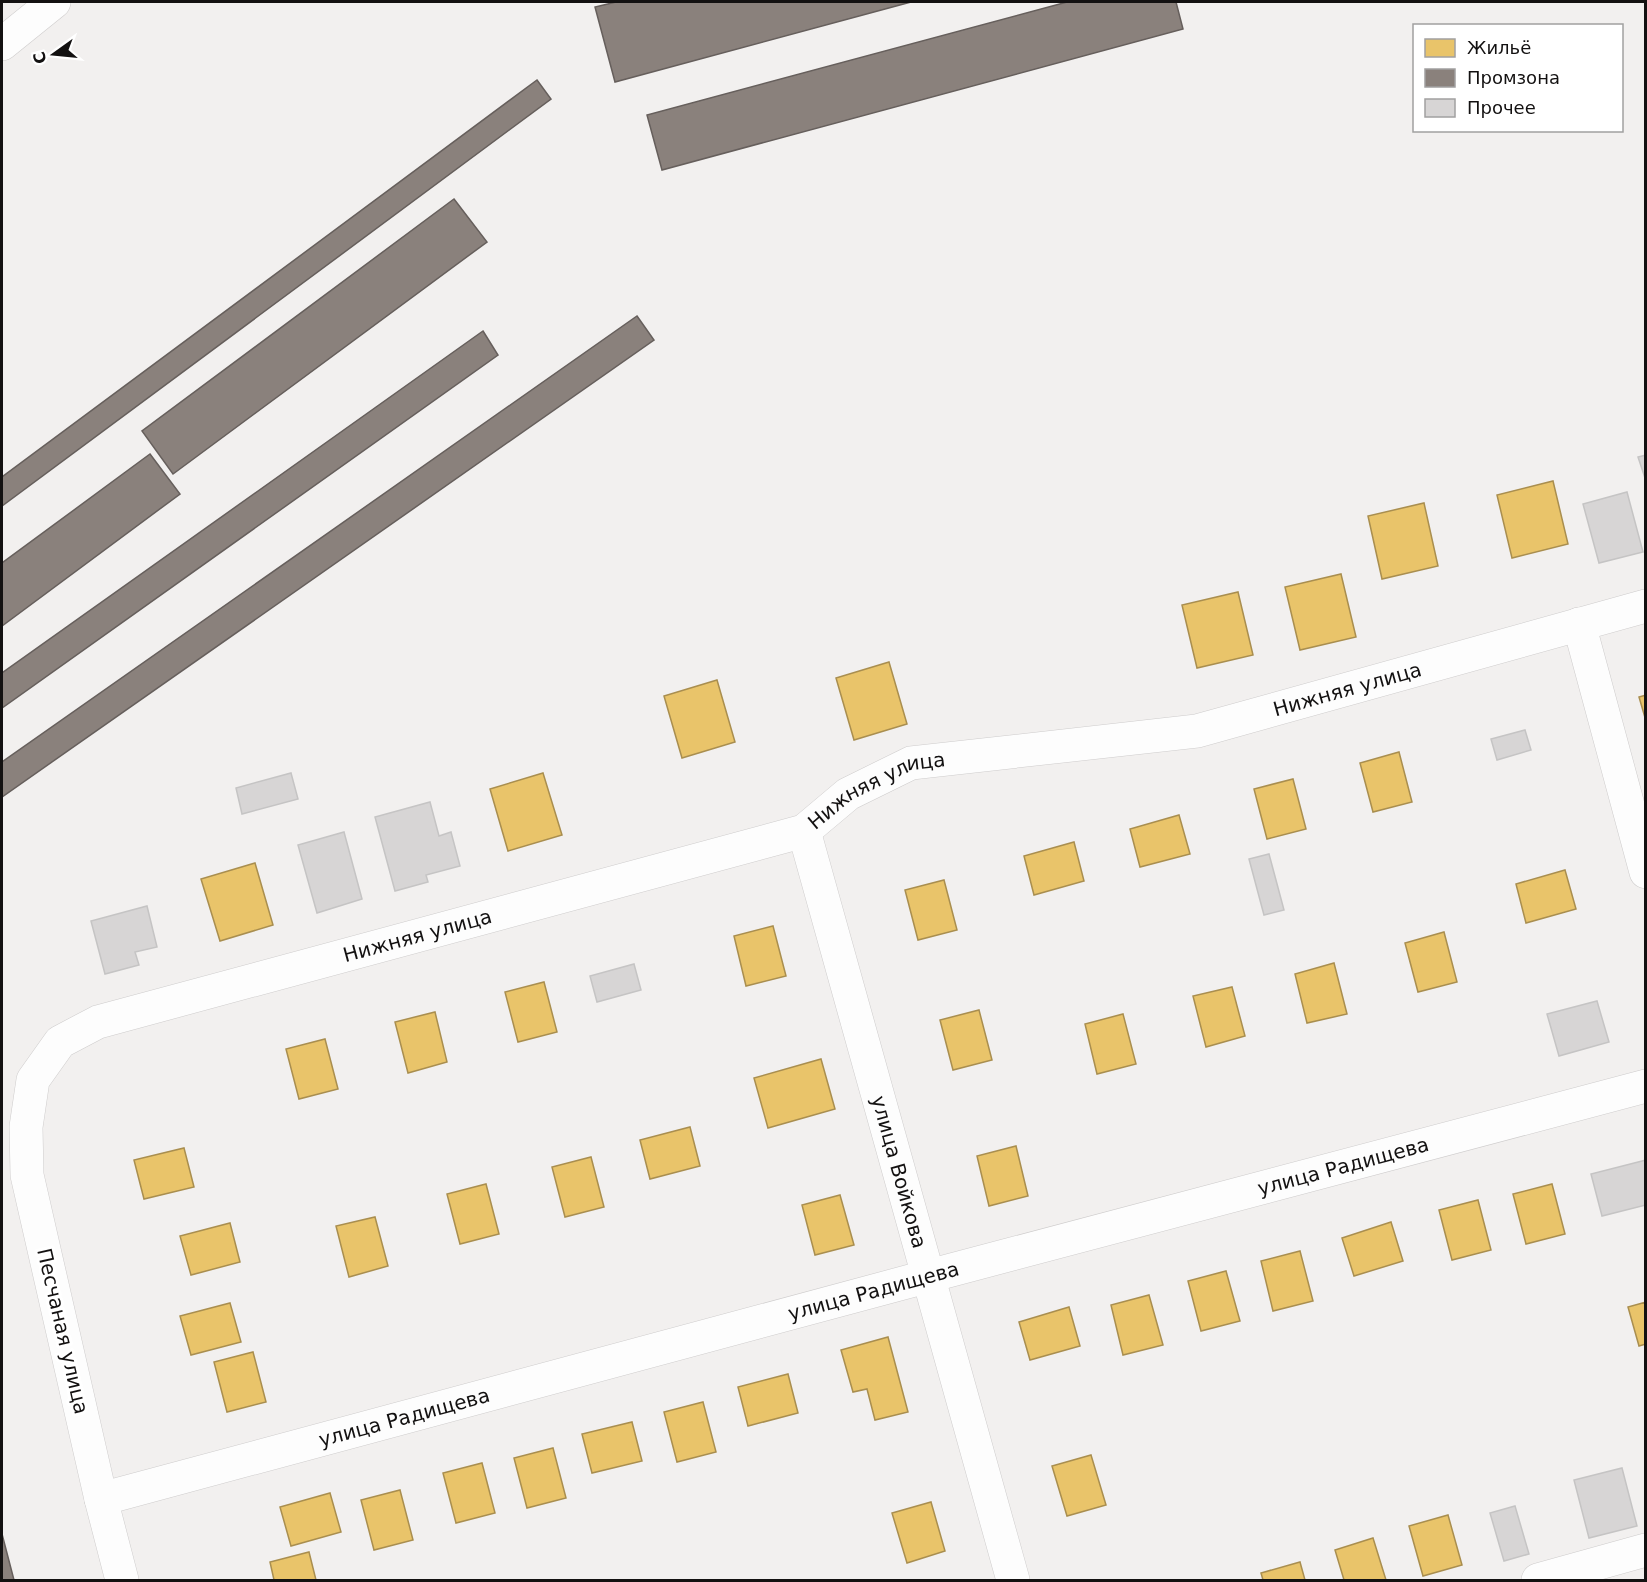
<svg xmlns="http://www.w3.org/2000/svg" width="1647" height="1582" viewBox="0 0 1647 1582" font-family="'DejaVu Sans',sans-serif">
<rect width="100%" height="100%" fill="#f2f0ef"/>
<!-- homes -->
<path fill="#e9c46a" stroke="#a98e4f" stroke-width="1.5" d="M1553,481L1568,544L1512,558L1497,495Z
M1424,503L1438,566L1382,579L1368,516Z
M1341,574L1356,637L1300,650L1285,587Z
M1238,592L1253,655L1197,668L1182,605Z
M889,662L907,724L854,740L836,678Z
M717,680L735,742L682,758L664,696Z
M1646,695V721L1639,697Z
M1399,752L1412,802L1373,812L1360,763Z
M543,773L562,835L508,851L490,789Z
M1293,779L1306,829L1267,839L1254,789Z
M1179,815L1190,854L1140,867L1130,829Z
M1074,842L1084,881L1034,895L1024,856Z
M255,863L273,925L220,941L201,879Z
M1565,870L1576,909L1526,923L1516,884Z
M944,880L957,930L918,940L905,890Z
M773,926L786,976L746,986L734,936Z
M1444,932L1457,982L1418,992L1405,943Z
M1334,963L1347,1014L1307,1023L1295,974Z
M544,982L557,1032L518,1042L505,992Z
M1232,987L1245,1036L1206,1047L1193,996Z
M979,1010L992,1060L953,1070L940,1020Z
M435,1012L447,1062L408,1073L395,1022Z
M1123,1014L1136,1064L1097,1074L1085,1024Z
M325,1039L338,1089L299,1099L286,1049Z
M821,1059L835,1109L768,1128L754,1078Z
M690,1127L700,1166L650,1179L640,1140Z
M1016,1146L1028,1196L989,1206L977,1156Z
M184,1148L194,1187L144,1199L134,1160Z
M591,1157L604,1207L565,1217L552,1167Z
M486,1184L499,1234L460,1244L447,1194Z
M1552,1184L1565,1234L1526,1244L1513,1194Z
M840,1195L854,1245L815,1255L802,1205Z
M1478,1200L1491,1250L1452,1260L1439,1210Z
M375,1217L388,1266L349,1277L336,1226Z
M1391,1222L1403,1261L1354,1276L1342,1238Z
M230,1223L240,1262L191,1275L180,1236Z
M1300,1251L1313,1301L1273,1311L1261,1261Z
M1226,1271L1240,1321L1201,1331L1188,1281Z
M1149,1295L1163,1345L1123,1355L1111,1305Z
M1646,1302V1344L1639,1346L1628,1307Z
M230,1303L241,1342L191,1355L180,1316Z
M1069,1307L1080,1346L1030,1360L1019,1322Z
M888,1337L908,1412L875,1420L867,1389L853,1392L841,1350Z
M253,1352L266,1402L227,1412L214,1362Z
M788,1374L798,1413L748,1426L738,1387Z
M703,1402L716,1452L677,1462L664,1412Z
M632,1422L642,1461L592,1473L582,1434Z
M553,1448L566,1498L527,1508L514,1458Z
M1091,1455L1106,1505L1067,1516L1052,1466Z
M482,1463L495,1513L456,1523L443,1473Z
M400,1490L413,1540L374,1550L361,1500Z
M330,1493L341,1532L291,1546L280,1507Z
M931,1502L945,1551L907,1563L892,1513Z
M1448,1515L1462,1565L1423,1576L1409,1526Z
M1373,1538L1386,1580H1344L1335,1550Z
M309,1552L316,1580H274L270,1562Z
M1300,1562L1305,1580H1263L1261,1573Z"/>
<!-- industry -->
<path fill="#8a817c" stroke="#665f5c" stroke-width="1.5" d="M616,2H911L615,82L595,7Z
M1067,2H1176L1183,29L662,170L647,115Z
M537,80L551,99L2,506V477Z
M454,199L487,242L173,474L142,431Z
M637,316L654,340L2,797V762Z
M483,331L498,355L2,708V673Z
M150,454L180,494L2,626V563Z
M2,1534L14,1580H2Z"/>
<!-- building -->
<path fill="#d7d5d5" stroke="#c5c4c4" stroke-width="1.5" d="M1646,455V481L1638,457Z
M1627,492L1643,552L1599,563L1583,504Z
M1525,730L1531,750L1497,760L1491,739Z
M291,773L298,799L242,814L236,788Z
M430,802L439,836L451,832L460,866L426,875L428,882L395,891L375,817Z
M344,832L362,899L317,913L298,845Z
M1269,854L1284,910L1264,915L1249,859Z
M147,906L157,947L135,952L139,965L105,974L91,921Z
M634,964L641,990L597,1002L590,976Z
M1597,1001L1609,1042L1559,1056L1547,1014Z
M1646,1160V1205L1602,1216L1591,1174Z
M1622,1468L1637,1526L1589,1538L1574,1480Z
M1515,1506L1529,1554L1504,1561L1490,1513Z"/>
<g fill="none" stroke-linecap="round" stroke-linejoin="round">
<!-- street casing -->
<g stroke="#cecccc" stroke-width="34">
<g id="street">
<path d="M2,44L54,2"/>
<path d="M1579,624L1646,872"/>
<path id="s1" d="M804,831L1013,1580"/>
<path id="s2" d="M101,1499L929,1276L1646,1086"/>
<path id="s3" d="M122,1580L101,1499L27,1175L26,1127L33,1080L60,1042L98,1022L804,831L848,794L911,763L1197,731L1646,606"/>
<path d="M1538,1580L1646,1550"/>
</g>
</g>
<!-- street -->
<use href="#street" stroke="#fdfdfd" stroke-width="33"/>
</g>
<g text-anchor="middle" stroke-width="6" stroke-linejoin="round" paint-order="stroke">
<!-- street labels -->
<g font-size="20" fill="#131111" stroke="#fff">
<text dy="7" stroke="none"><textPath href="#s3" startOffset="1904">Нижняя улица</textPath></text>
<text dy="7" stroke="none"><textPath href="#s3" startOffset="1418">Нижняя улица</textPath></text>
<text dy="7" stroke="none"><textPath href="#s3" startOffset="932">Нижняя улица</textPath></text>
<text dy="7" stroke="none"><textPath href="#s2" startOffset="1286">улица Радищева</textPath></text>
<text dy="7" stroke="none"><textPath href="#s1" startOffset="354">улица Войкова</textPath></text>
<text dy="7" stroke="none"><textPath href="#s2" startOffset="800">улица Радищева</textPath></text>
<text transform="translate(63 1331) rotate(77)" y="7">Песчаная улица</text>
<text dy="7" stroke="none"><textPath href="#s2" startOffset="314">улица Радищева</textPath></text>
</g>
</g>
<!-- border -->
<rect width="1647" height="1582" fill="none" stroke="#131111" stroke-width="6"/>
<!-- legend -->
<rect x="1413" y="24" width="210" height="108" fill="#ffffff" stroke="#a1a0a0" stroke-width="1.5"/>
<rect x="1425" y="39" width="30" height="18" fill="#e9c46a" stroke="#a1a0a0" stroke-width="1.5"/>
<text x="1467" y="54" font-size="18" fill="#131111">Жильё</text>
<rect x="1425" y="69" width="30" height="18" fill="#8a817c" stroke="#a1a0a0" stroke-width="1.5"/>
<text x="1467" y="84" font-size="18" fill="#131111">Промзона</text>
<rect x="1425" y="99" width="30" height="18" fill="#d7d5d5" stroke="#a1a0a0" stroke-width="1.5"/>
<text x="1467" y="114" font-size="18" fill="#131111">Прочее</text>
<!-- north arrow -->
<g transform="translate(54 54) rotate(255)" stroke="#ffffff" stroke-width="4.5" paint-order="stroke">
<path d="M0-4.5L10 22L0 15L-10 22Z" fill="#131111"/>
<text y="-9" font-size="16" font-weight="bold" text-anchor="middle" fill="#131111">С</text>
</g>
</svg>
